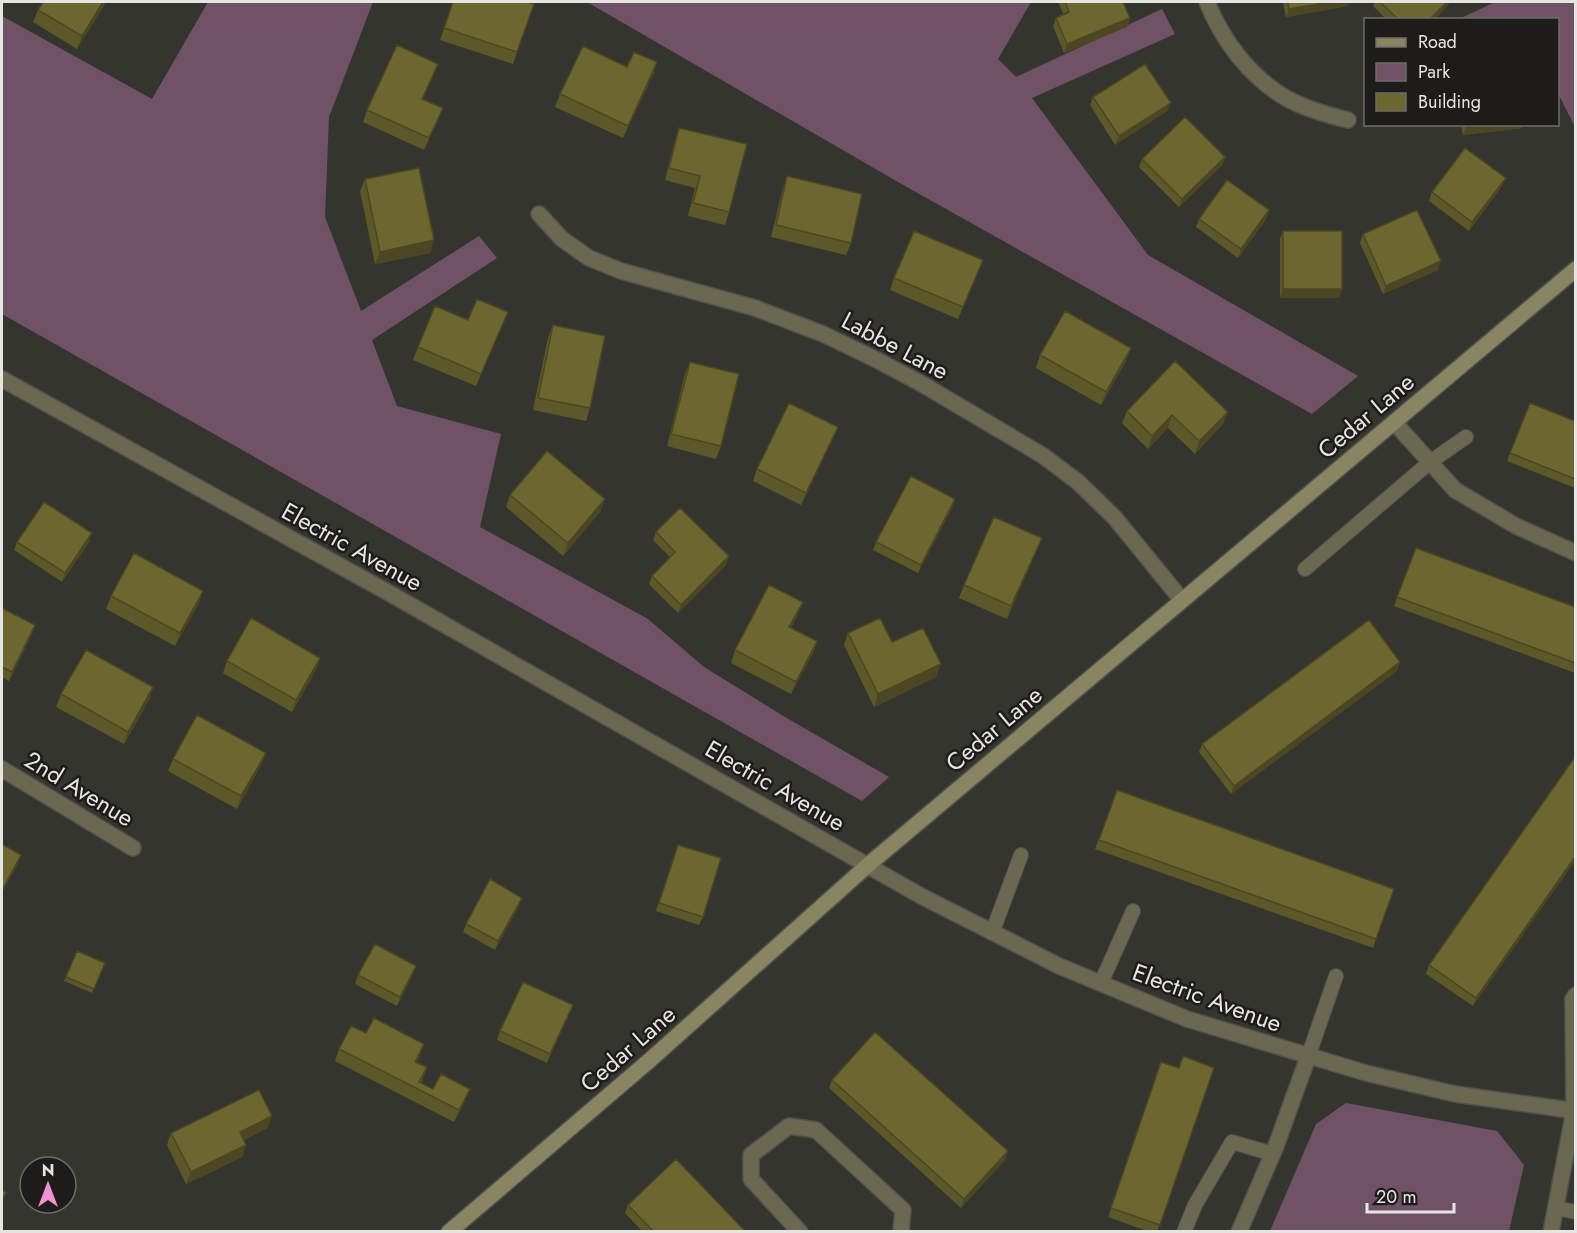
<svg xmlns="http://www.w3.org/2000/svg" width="1577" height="1233" viewBox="0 0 1577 1233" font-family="Jost,sans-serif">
<rect width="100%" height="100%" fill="#35352f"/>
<!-- green -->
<path fill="#705266" d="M208,2H373L329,117L325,217L361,311L479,236L497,258L372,340L397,406L501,434L480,527L648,619L704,667L785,717L889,777L862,801L2,314V16L152,99Z
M587,2H1031L998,59L1016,77L1162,9L1175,34L1032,98L1148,255L1358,376L1312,414L898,182Z
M1492,2H1575V127L1558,93V20L1459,19L1493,3Z
M1346,1103L1497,1131L1524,1165L1509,1231H1270L1316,1124Z"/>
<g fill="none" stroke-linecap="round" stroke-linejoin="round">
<!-- service casing -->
<g stroke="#51514c" stroke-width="16">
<path id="service" d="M1305,569L1430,462L1466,437
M992,933L1021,855
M1101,983L1133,911
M1308,1057L1336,976
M1556,1208L1576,1212
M1184,1232L1195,1205L1232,1142L1273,1154"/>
</g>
<!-- minor casing -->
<g stroke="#51514c" stroke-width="18">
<path id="minor" d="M1207,2C1222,40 1250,77 1286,98C1306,109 1327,115 1348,120
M539,214L562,239L589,258L621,271L755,308L823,334L875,359L922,384L1042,455L1078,482L1115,518L1181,599
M1394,422L1455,490L1516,526L1576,553
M2,769L133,848
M800,1232L751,1179V1155L789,1126L816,1130L903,1210L901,1232
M1239,1232L1276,1146L1308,1057
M1551,1232L1574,1111L1573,999L1576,995"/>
</g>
<!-- tertiary casing -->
<g stroke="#51514c" stroke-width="18">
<path id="tertiary" d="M2,379L389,593L921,896L1059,966L1187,1019L1366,1073L1455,1094L1576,1111"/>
</g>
<!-- secondary casing -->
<g stroke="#51514c" stroke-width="18">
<path id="secondary" d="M449,1232L650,1060L868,865L1576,269"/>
</g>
<!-- service -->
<use href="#service" stroke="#6b6852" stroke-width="14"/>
<!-- minor -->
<use href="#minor" stroke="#6b6852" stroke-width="15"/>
<!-- tertiary -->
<use href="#tertiary" stroke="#6b6852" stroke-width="15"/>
<!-- secondary -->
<use href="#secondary" stroke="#898562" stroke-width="15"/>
</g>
<!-- wall -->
<path fill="#5d5829" d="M106,2L77,49L33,22L38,10Z
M453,2L534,4L513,64L440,40Z
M1058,2H1123L1130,18L1127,27L1064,53L1053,26L1056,18L1064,15Z
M1283,2H1349L1347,6L1286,17Z
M1375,2H1449L1448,5L1434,20H1387L1373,6Z
M657,62L653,75L623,138L555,107L560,94L627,67Z
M433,76L423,99L443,108L438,120L424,150L363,122L367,110Z
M1093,97L1171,103L1167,111L1115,145L1090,105Z
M1461,124H1523L1522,128L1463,135Z
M679,128L729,212L725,225L688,216L695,188L665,180L675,140Z
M1225,157L1222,165L1179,207L1139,167L1142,159Z
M787,176L851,243L846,255L771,237L783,188Z
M1506,178L1502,186L1469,231L1429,201L1432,192Z
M365,179L434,240L430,253L375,264L360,191Z
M1269,210L1266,219L1238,258L1196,227L1199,219Z
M1283,231L1342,289L1339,298H1280V239Z
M1363,234L1438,270L1383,294L1360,243Z
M983,260L958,319L890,290L894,278Z
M468,320L503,324L476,386L413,360L418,347Z
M553,325L590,408L586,421L533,410L548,338Z
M1131,348L1126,361L1101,405L1036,368L1040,355Z
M690,362L721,446L716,459L667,446L685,374Z
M1530,403L1575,421V488L1507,461Z
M1127,411L1228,412L1223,424L1195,454L1168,428L1148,449L1122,423Z
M838,427L833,439L801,505L753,481L757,469Z
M510,495L605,499L600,512L563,556L506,507Z
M952,508L918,573L873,550L876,542Z
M656,532L726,565L678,613L649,584L652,576L670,557L653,540Z
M1042,538L1007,619L959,598L964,585Z
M17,542H89L62,582L14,550Z
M1416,548L1575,607V673L1394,606Z
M111,596L199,603L175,646L106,609Z
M2,608L35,625L32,634L9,681L2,677Z
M798,614L791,628L817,641L813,653L791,694L731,663L735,650Z
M848,633L892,642L936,677L874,707L844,645Z
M320,658L316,670L292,712L223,673L227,661Z
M1397,671L1231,794L1199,752L1202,744Z
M153,687L149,700L124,744L56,707L61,694Z
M266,753L261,765L237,809L168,771L173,759Z
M1575,757L1473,1006L1426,974L1429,965Z
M1117,790L1376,939L1373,948L1095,849Z
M675,853L703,917L699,925L656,911Z
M519,906L495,950L463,932L466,924Z
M77,951L105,963L92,993L64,981Z
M413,974L397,1006L355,984L358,975Z
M573,1005L547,1063L497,1040L500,1031Z
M339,1049L420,1056L417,1062L427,1067L421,1083L433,1089L465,1101L454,1122L335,1061Z
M1161,1062L1179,1068H1214L1157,1232H1150L1108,1217Z
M832,1080L1005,1160L961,1208L829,1088Z
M268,1128L244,1140L246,1145L242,1157L186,1184L167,1145L171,1133Z
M628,1205L746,1232H643L625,1213Z"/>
<!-- shaded-wall -->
<path fill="#4c4722" d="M103,2H106L77,49L82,36Z
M1330,2H1349L1347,6L1286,17L1289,9Z
M1447,2H1449L1448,5L1434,20H1429Z
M1130,18L1127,27L1064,53L1067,44Z
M657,62L653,75L623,138L628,126Z
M1171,103L1167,111L1115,145L1119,136Z
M1485,124H1523L1522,128L1463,135L1466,127Z
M1225,157L1222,165L1179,207L1182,199Z
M1506,178L1502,186L1469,231L1472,222Z
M1269,210L1266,219L1238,258L1241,249Z
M434,240L430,253L375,264L380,252Z
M1441,261L1438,270L1383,294L1386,286Z
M1283,289H1342L1339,298H1280Z
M1131,348L1126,361L1101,405L1106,392Z
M1228,412L1223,424L1195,454L1199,441Z
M1172,415L1168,428L1148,449L1152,436Z
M838,427L833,439L801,505L806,493Z
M605,499L600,512L563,556L568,543Z
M955,499L952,508L918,573L921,565Z
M92,533L89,542L62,582L65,573Z
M1042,538L1037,550L1007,619L1011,606Z
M729,556L726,565L678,613L681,605Z
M203,591L199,603L175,646L180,633Z
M803,602L798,614L785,640L789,627Z
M35,625L32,634L9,681L12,672Z
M817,641L813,653L791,694L796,682Z
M320,658L316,670L292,712L296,700Z
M1400,662L1397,671L1231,794L1234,786Z
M941,664L936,677L874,707L878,694Z
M153,687L149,700L124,744L128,732Z
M266,753L261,765L237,809L241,796Z
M21,855L18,864L2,893V890Z
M1575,857V861L1473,1006L1476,998Z
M522,898L519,906L495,950L498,941Z
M416,966L413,974L397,1006L400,997Z
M573,1005L570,1013L547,1063L550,1054Z
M424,1044L420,1056L410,1074L415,1062Z
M470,1089L465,1101L454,1122L459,1110Z
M272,1116L268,1128L235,1144L240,1132Z
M246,1145L242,1157L186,1184L191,1172Z
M1008,1151L1005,1160L961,1208L964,1199Z"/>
<!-- building -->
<path fill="#6c6630" stroke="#4c4722" stroke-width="1.5" d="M43,2H103L82,36L38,10Z
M453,2H526L534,4L517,52L444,28Z
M1065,2H1123L1130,18L1067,44L1056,18L1069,12Z
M1288,2H1330L1289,9Z
M1380,2H1447L1429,20H1399Z
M397,45L438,64L422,99L443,108L429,138L367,110Z
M583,46L627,67L634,52L657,62L628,126L560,94Z
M1145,64L1171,103L1119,136L1093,97Z
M1185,117L1225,157L1182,199L1142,159Z
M1465,124H1485L1466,127Z
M679,128L747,144L729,212L693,203L700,176L669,168Z
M1465,148L1506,178L1472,222L1432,192Z
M419,168L434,240L380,252L365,179Z
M787,176L862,194L851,243L776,225Z
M1227,180L1269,210L1241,249L1199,219Z
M1417,210L1441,261L1386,286L1363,234Z
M914,231L983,260L963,307L894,278Z
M1283,231H1342V289H1283Z
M477,299L508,312L481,374L418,347L435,306L468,320Z
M1065,311L1131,348L1106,392L1040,355Z
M553,325L605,336L590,408L538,398Z
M1175,361L1228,412L1199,441L1172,415L1152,436L1127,411Z
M690,362L739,374L721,446L671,434Z
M789,403L838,427L806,493L757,469Z
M1530,403L1575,421V479L1510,453Z
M547,451L605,499L568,543L510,495Z
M911,476L955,499L921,565L876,542Z
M44,502L92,533L65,573L17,542Z
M680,508L729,556L681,605L652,576L675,552L656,532Z
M994,517L1042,538L1011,606L964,585Z
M1416,548L1575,607V663L1397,597Z
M134,553L203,591L180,633L111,596Z
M769,585L803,602L789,627L817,641L796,682L735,650Z
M2,608L35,625L12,672L2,667Z
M251,618L320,658L296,700L227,661Z
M880,618L892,642L923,628L941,664L878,694L848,633Z
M1369,620L1400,662L1234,786L1202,744Z
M86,650L153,687L128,732L61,694Z
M197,715L266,753L241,796L173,759Z
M1575,757V857L1476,998L1429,965Z
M1117,790L1394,889L1376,939L1099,840Z
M2,844L21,855L2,890Z
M678,845L721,858L703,917L659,903Z
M490,879L522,898L498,941L466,924Z
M375,944L416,966L400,997L358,975Z
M77,951L105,963L94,989L66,977Z
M523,982L573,1005L550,1054L500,1031Z
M374,1018L424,1044L415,1062L427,1067L419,1082L433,1089L441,1074L470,1089L459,1110L339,1049L351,1026L366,1033Z
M875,1032L1008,1151L964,1199L832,1080Z
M1183,1056L1214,1068L1160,1225L1111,1208L1161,1062L1179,1068Z
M259,1090L272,1116L240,1132L246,1145L191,1172L171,1133Z
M676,1159L746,1232H654L628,1205Z
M2,1190L6,1192L2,1200Z"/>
<g text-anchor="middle" stroke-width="5" stroke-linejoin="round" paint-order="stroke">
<!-- street labels -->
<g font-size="24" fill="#e6e5e2" stroke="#1d1c1a">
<text transform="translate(895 346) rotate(28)" y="8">Labbe Lane</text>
<text transform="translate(1366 416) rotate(-40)" y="8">Cedar Lane</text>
<text transform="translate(352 547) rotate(29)" y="8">Electric Avenue</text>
<text transform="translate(994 729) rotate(-40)" y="8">Cedar Lane</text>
<text transform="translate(775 786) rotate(30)" y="8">Electric Avenue</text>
<text transform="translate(79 789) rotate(31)" y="8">2nd Avenue</text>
<text transform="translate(1207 998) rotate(20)" y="8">Electric Avenue</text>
<text transform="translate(628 1049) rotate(-41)" y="8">Cedar Lane</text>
</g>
</g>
<!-- border -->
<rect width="1577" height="1233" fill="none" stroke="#e6e5e2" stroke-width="6"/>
<!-- legend -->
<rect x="1364" y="18" width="195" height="108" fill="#1d1c1a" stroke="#6d6c6a" stroke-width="1.5"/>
<rect x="1376" y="38" width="30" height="9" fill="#898562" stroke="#6d6c6a" stroke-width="1.5"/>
<text x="1418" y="48" font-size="18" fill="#e6e5e2">Road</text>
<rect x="1376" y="63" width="30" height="18" fill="#705266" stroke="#6d6c6a" stroke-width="1.5"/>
<text x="1418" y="78" font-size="18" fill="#e6e5e2">Park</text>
<rect x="1376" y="93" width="30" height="18" fill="#6c6630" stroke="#6d6c6a" stroke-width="1.5"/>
<text x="1418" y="108" font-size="18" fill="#e6e5e2">Building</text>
<!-- north arrow -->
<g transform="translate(48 1185)"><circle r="28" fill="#1d1c1a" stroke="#6d6c6a" stroke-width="1.5"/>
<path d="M0-4.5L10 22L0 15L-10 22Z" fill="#f391d5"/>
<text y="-9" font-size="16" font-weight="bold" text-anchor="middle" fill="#e6e5e2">N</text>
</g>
<!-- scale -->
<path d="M1367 1203v9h87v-9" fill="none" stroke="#e6e5e2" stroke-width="3"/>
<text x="1376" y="1203" font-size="18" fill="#e6e5e2" stroke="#1d1c1a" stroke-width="4.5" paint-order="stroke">20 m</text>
</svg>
